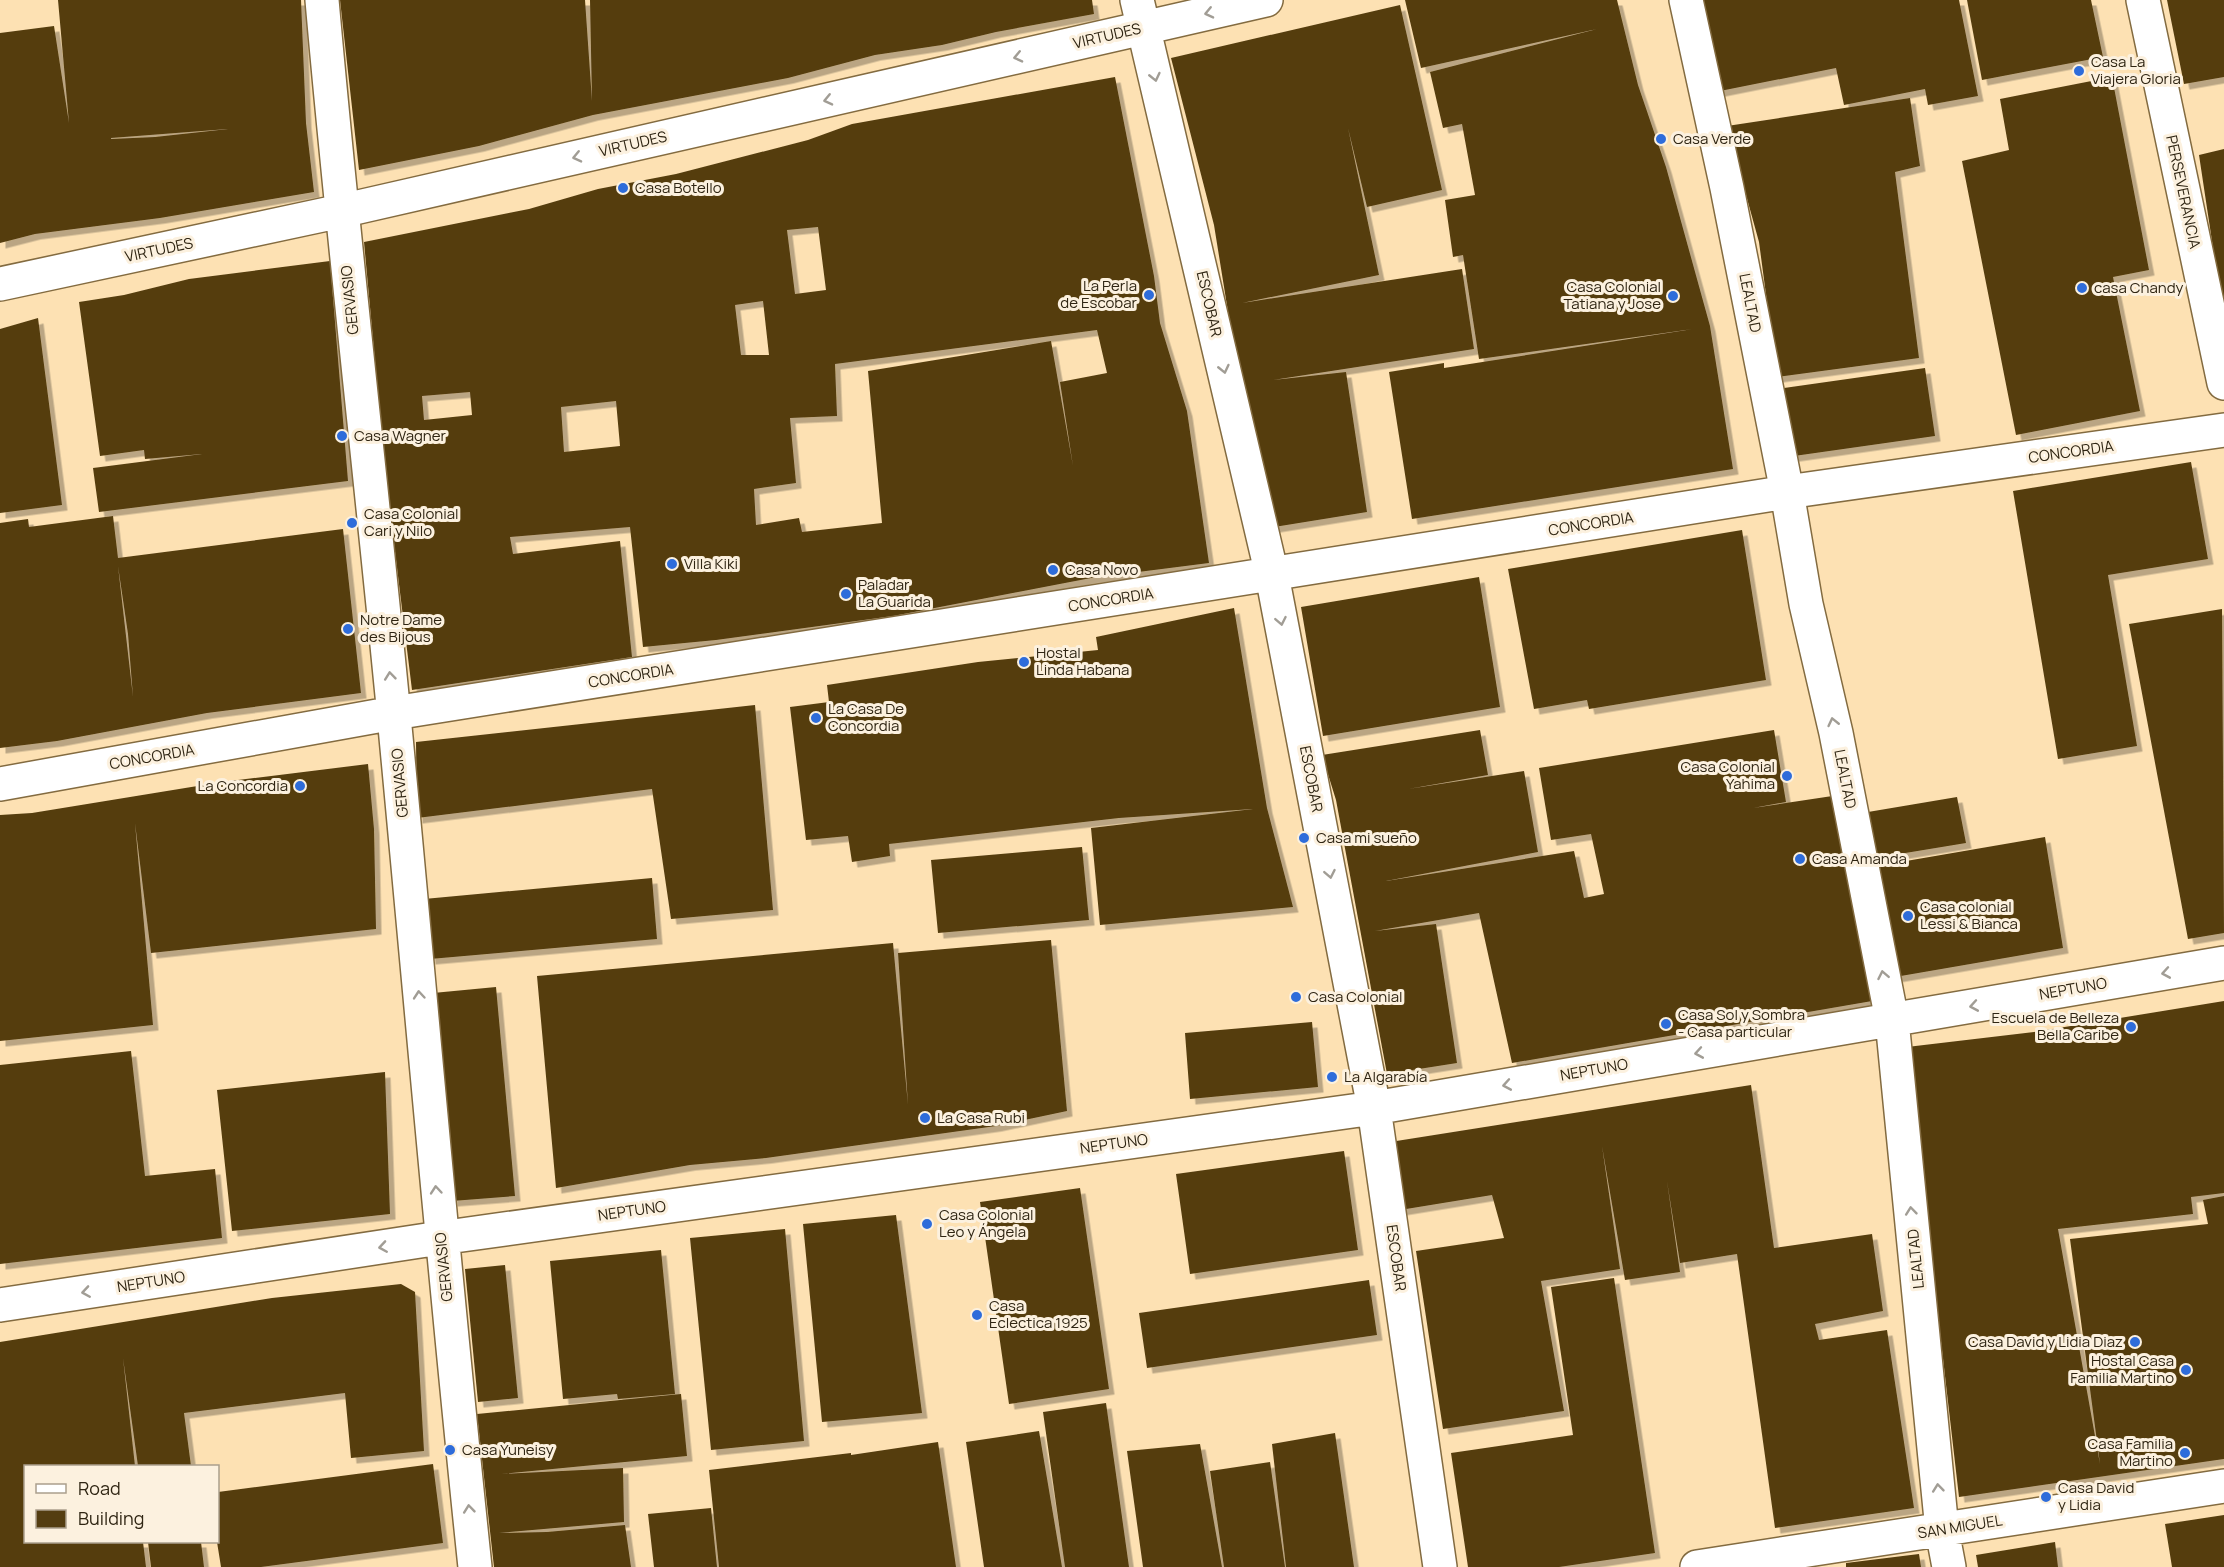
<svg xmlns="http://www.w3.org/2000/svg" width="2224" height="1567" viewBox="0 0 2224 1567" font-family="Manrope,sans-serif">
<defs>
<filter id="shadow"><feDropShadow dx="5.5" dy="5.5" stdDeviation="0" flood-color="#0004"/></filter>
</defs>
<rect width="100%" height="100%" fill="#fde1b3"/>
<!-- building -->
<path fill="#543d11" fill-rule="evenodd" filter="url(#shadow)" d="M58,0H301L306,123L314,192L160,218L35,234L0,243V33L54,26L69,123ZM228,129L155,137L111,139V138Z
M340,0H585L592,101L590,0H1092L1094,14L996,32L942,45L875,55L788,78L593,115L479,146L359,170Z
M1405,0H1617L1638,85L1666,167L1710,326L1733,469L1412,519L1389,372L1444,363V368L1693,329L1479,359L1463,255L1453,257L1445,200L1475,195L1462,124L1443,128L1430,72L1597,29L1421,68Z
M1697,0H1959L1978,96L1928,105L1925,89L1844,105L1836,68L1715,92Z
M1967,0H2091L2103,57L1982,80Z
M2167,0H2224V77L2184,84Z
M1400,5L1442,190L1367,207L1348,128L1379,275L1242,303L1462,269L1474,349L1273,380L1346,372L1367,512L1268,528L1240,386L1214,225L1171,58Z
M1115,77L1154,276L1160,323L1187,411L1209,563L1091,578L893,616L716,640L643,647L630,527L510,537L513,554L620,541L632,657L412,690L385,470L364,242L529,209L598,189L676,174L808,140L852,124ZM818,227L826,290L795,294L787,230ZM763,301L769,355H741L735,305ZM1097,330L1107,373L1060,382L1073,466L1051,341L868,371L882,523L802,532L799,518L756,525L754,489L796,483L790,418L837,416L835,364ZM470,392L472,415L424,420L422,396ZM616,401L620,446L564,452L561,407Z
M2112,77L2149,270L2113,277L2140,411L2016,435L1962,161L2009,150L2000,99Z
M1910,98L1920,166L1895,172L1919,358L1777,377L1759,242L1727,126Z
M2224,149V314H2223L2199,155Z
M330,261L348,481L99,512L93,468L202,454L145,459L144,450L100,456L79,302L124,295L189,279Z
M38,318L62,505L0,513V329Z
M1925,368L1935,436L1787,457L1777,389Z
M2191,462L2208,559L2108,575L2137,746L2058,759L2013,491Z
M113,516L118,558L343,529L361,693L207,713L57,741L0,748V523L28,519L29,527ZM118,566L128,634L133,697Z
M1742,530L1766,680L1589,709L1587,700L1534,709L1508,569Z
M1479,577L1500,707L1323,736L1301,607Z
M1234,608L1267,808L1293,907L1100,925L1091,828L1253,809L1119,818L889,844L890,856L852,862L848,836L806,840L790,707L829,702L827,685L978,662L1098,650L1096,637Z
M2222,609L2224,933L2188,939L2129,624Z
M755,705L773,910L671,919L652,789L417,818L416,742Z
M1480,730L1488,775L1408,789L1524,771L1538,852L1386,881L1574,851L1584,898L1604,894L1591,834L1551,840L1539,768L1774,730L1786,802L1753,808L1839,795L1878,1000L1512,1063L1479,913L1375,931L1436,924L1457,1063L1387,1074L1336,800L1322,755Z
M368,764L374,829L376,929L151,953L135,823L153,1025L0,1041V815L32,813L222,782Z
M1957,797L1966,843L1875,858L1868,812Z
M2045,837L2063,948L1895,977L1877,866Z
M1082,847L1089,920L938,933L931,860Z
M652,878L657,939L430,959L424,899Z
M1051,940L1067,1111L996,1126L766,1158L690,1165L556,1188L537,976L893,943L908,1105L898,953Z
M496,987L515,1196L452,1201L433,993Z
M2224,1001V1193L2191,1197L2193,1214L2058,1229L2100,1464L2070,1239L2208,1224L2203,1200L2224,1196V1459L1959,1497L1907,1047L2034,1032Z
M1312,1022L1318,1087L1190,1099L1185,1033Z
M131,1051L145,1176L215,1169L222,1238L0,1264V1065Z
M385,1072L390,1214L232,1231L217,1090Z
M1751,1085L1774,1248L1872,1234L1883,1311L1815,1324L1819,1340L1887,1330L1914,1508L1775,1528L1737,1254L1680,1263L1667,1181L1680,1272L1625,1280L1602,1146L1620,1269L1541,1281L1564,1411L1443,1429L1416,1251L1504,1238L1492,1195L1400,1210L1390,1142Z
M1344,1151L1358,1250L1190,1274L1176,1174Z
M1080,1188L1109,1389L1009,1404L980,1202Z
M896,1215L922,1413L822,1422L803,1224Z
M785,1229L804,1441L711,1450L690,1238Z
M661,1250L675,1394L618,1399L617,1394L563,1399L550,1261Z
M505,1265L518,1398L478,1402L465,1269Z
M1614,1278L1655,1553L1559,1567H1468L1451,1453L1573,1435L1551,1287Z
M1369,1280L1377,1335L1147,1368L1139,1313Z
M401,1284L415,1292L424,1451L351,1458L345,1393L184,1413L191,1466H138L123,1358L135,1466H26V1542H143L146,1567H0V1342L272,1298Z
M681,1394L687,1456L501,1474L623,1468L624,1522L499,1533L547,1532L625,1525L631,1567H494L477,1414Z
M1106,1403L1129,1567H1065L1043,1412Z
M1039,1431L1062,1567H984L966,1442Z
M1335,1433L1354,1567H1286L1272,1444Z
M938,1442L956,1567H719L709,1470L851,1453V1455Z
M1200,1444L1222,1567H1143L1127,1451Z
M1270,1462L1285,1567H1224L1210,1471Z
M433,1464L443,1543L261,1567H221L217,1542L218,1492Z
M711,1508L717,1567H654L648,1514Z
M2224,1515V1567H2172L2165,1524Z
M148,1542H201L204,1567H151Z
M2055,1542L2058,1567H1978L1976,1555Z
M1919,1554L1921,1567H1846V1563Z"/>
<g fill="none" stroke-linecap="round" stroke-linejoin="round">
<!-- minor casing -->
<g stroke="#836b40" stroke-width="36">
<path id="minor" d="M322,0C343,239 371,477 394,716C421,1000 445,1284 475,1567
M1137,0L1272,575L1374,1108L1440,1567
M1686,0L1727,188L1787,492L1806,604L1836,733L1892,1020L1942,1530L1949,1567
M2143,0L2224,383
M0,284L341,211L1266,0
M0,784L394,713L1787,492L2224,430
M0,1305L440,1238L1374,1108L2224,963
M1697,1567L2224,1486"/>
</g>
<!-- minor -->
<use href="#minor" stroke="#fff" stroke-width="33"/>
</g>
<!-- one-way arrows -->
<defs><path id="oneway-chevron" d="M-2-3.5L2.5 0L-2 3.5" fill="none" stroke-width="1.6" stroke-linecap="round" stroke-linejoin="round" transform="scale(1.5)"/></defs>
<g stroke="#a19d95">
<use href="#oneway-chevron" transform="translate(1209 13) rotate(167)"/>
<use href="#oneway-chevron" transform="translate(1018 57) rotate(167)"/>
<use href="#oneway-chevron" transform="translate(1155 77) rotate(77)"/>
<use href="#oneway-chevron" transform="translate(828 100) rotate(167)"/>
<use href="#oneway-chevron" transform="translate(577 157) rotate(167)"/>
<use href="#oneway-chevron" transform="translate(1224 369) rotate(77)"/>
<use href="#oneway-chevron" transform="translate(1281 621) rotate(79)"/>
<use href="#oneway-chevron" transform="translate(390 676) rotate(-96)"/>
<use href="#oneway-chevron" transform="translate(1833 722) rotate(-103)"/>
<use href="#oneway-chevron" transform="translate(1330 874) rotate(79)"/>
<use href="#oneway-chevron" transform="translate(2166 973) rotate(170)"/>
<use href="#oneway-chevron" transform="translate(1883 975) rotate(-101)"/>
<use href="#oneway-chevron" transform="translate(419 995) rotate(-95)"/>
<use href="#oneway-chevron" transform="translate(1974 1006) rotate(170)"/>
<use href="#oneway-chevron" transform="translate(1699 1053) rotate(170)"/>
<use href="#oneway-chevron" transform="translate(1507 1085) rotate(170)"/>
<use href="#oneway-chevron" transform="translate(436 1190) rotate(-95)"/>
<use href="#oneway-chevron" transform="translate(1911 1211) rotate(-96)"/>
<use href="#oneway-chevron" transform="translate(383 1247) rotate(171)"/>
<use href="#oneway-chevron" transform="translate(86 1292) rotate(171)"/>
<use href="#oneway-chevron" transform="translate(1938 1488) rotate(-96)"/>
<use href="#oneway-chevron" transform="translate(469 1509) rotate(-96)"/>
</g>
<!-- markers -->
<g fill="#2e6cda" stroke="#fcf1df" stroke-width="2">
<circle cx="2079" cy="71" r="6"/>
<circle cx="1661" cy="139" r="6"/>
<circle cx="623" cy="188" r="6"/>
<circle cx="2082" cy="288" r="6"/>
<circle cx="1149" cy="295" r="6"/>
<circle cx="1673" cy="296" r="6"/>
<circle cx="342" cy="436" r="6"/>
<circle cx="352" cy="523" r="6"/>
<circle cx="672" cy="564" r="6"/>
<circle cx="1053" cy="570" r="6"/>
<circle cx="846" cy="594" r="6"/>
<circle cx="348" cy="629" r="6"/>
<circle cx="1024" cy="662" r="6"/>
<circle cx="816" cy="718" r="6"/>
<circle cx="1787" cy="776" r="6"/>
<circle cx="300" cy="786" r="6"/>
<circle cx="1304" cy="838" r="6"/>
<circle cx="1800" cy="859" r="6"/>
<circle cx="1908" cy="916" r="6"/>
<circle cx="1296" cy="997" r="6"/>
<circle cx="1666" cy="1024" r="6"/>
<circle cx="2131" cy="1027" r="6"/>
<circle cx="1332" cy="1077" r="6"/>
<circle cx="925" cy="1118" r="6"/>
<circle cx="927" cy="1224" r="6"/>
<circle cx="977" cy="1315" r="6"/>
<circle cx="2135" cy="1342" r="6"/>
<circle cx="2186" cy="1370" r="6"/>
<circle cx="450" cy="1450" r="6"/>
<circle cx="2185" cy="1453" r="6"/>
<circle cx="2046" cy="1497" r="6"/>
</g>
<g text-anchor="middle" stroke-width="6" stroke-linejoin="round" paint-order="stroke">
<!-- street labels -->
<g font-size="15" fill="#2f2513" stroke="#fcf1df">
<text transform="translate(1107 36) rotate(-13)" y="5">VIRTUDES</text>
<text transform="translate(633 144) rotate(-13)" y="5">VIRTUDES</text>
<text transform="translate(2183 192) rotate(78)" y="5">PERSEVERANCIA</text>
<text transform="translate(159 250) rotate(-12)" y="5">VIRTUDES</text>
<text transform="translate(350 300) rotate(-96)" y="5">GERVASIO</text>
<text transform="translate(1750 303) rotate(79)" y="5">LEALTAD</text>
<text transform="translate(1209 304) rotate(77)" y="5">ESCOBAR</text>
<text transform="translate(2071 452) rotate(-8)" y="5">CONCORDIA</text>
<text transform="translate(1591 524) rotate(-9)" y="5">CONCORDIA</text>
<text transform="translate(1111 600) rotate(-9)" y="5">CONCORDIA</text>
<text transform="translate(631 676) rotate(-9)" y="5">CONCORDIA</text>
<text transform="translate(152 757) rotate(-10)" y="5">CONCORDIA</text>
<text transform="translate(1311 779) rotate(79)" y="5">ESCOBAR</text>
<text transform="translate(1845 779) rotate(79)" y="5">LEALTAD</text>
<text transform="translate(400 783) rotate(-95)" y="5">GERVASIO</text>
<text transform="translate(2073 989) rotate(-10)" y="5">NEPTUNO</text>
<text transform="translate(1594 1070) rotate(-10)" y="5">NEPTUNO</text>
<text transform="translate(1114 1144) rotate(-8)" y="5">NEPTUNO</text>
<text transform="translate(632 1211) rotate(-8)" y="5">NEPTUNO</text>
<text transform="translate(1396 1258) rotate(82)" y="5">ESCOBAR</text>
<text transform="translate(1916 1259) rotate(-96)" y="5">LEALTAD</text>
<text transform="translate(444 1267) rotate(-96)" y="5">GERVASIO</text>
<text transform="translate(151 1282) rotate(-9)" y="5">NEPTUNO</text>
<text transform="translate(1960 1527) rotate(-9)" y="5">SAN MIGUEL</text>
</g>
<!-- poi labels -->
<g font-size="15" fill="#2f2513" stroke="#fcf1df" text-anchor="start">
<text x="2091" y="67">Casa La<tspan x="2091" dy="17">Viajera Gloria</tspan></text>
<text x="1673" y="144">Casa Verde</text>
<text x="635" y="193">Casa Botello</text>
<text x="1137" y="291" text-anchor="end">La Perla<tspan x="1137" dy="17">de Escobar</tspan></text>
<text x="1661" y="292" text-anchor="end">Casa Colonial<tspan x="1661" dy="17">Tatiana y Jose</tspan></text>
<text x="2094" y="293">casa Chandy</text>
<text x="354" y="441">Casa Wagner</text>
<text x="364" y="519">Casa Colonial<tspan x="364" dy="17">Cari y Nilo</tspan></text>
<text x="684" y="569">Villa Kiki</text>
<text x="1065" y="575">Casa Novo</text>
<text x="858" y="590">Paladar<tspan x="858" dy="17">La Guarida</tspan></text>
<text x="360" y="625">Notre Dame<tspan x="360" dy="17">des Bijous</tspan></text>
<text x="1036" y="658">Hostal<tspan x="1036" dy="17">Linda Habana</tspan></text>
<text x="828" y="714">La Casa De<tspan x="828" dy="17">Concordia</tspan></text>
<text x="1775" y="772" text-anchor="end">Casa Colonial<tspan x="1775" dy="17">Yahima</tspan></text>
<text x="288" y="791" text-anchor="end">La Concordia</text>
<text x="1316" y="843">Casa mi sueño</text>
<text x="1812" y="864">Casa Amanda</text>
<text x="1920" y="912">Casa colonial<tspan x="1920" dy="17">Lessi &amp; Bianca</tspan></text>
<text x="1308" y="1002">Casa Colonial</text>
<text x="1678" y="1020">Casa Sol y Sombra<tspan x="1678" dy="17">- Casa particular</tspan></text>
<text x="2119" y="1023" text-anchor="end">Escuela de Belleza<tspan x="2119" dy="17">Bella Caribe</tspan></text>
<text x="1344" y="1082">La Algarabía</text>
<text x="937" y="1123">La Casa Rubi</text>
<text x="939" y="1220">Casa Colonial<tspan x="939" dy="17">Leo y Ángela</tspan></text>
<text x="989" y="1311">Casa<tspan x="989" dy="17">Eclectica 1925</tspan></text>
<text x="2123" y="1347" text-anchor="end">Casa David y Lidia Diaz</text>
<text x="2174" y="1366" text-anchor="end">Hostal Casa<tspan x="2174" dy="17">Familia Martino</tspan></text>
<text x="2173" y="1449" text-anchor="end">Casa Familia<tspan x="2173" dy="17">Martino</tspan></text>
<text x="462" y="1455">Casa Yuneisy</text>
<text x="2058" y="1493">Casa David<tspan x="2058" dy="17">y Lidia</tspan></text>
</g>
</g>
<!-- legend -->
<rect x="24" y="1465" width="195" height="78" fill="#fcf1df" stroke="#aa9f8d" stroke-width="1.5"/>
<rect x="36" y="1484" width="30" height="9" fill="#ffffff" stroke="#aa9f8d" stroke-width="1.5"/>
<text x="78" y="1495" font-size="18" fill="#2f2513">Road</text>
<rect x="36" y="1510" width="30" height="18" fill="#543d11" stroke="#aa9f8d" stroke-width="1.5"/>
<text x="78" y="1525" font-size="18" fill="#2f2513">Building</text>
</svg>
